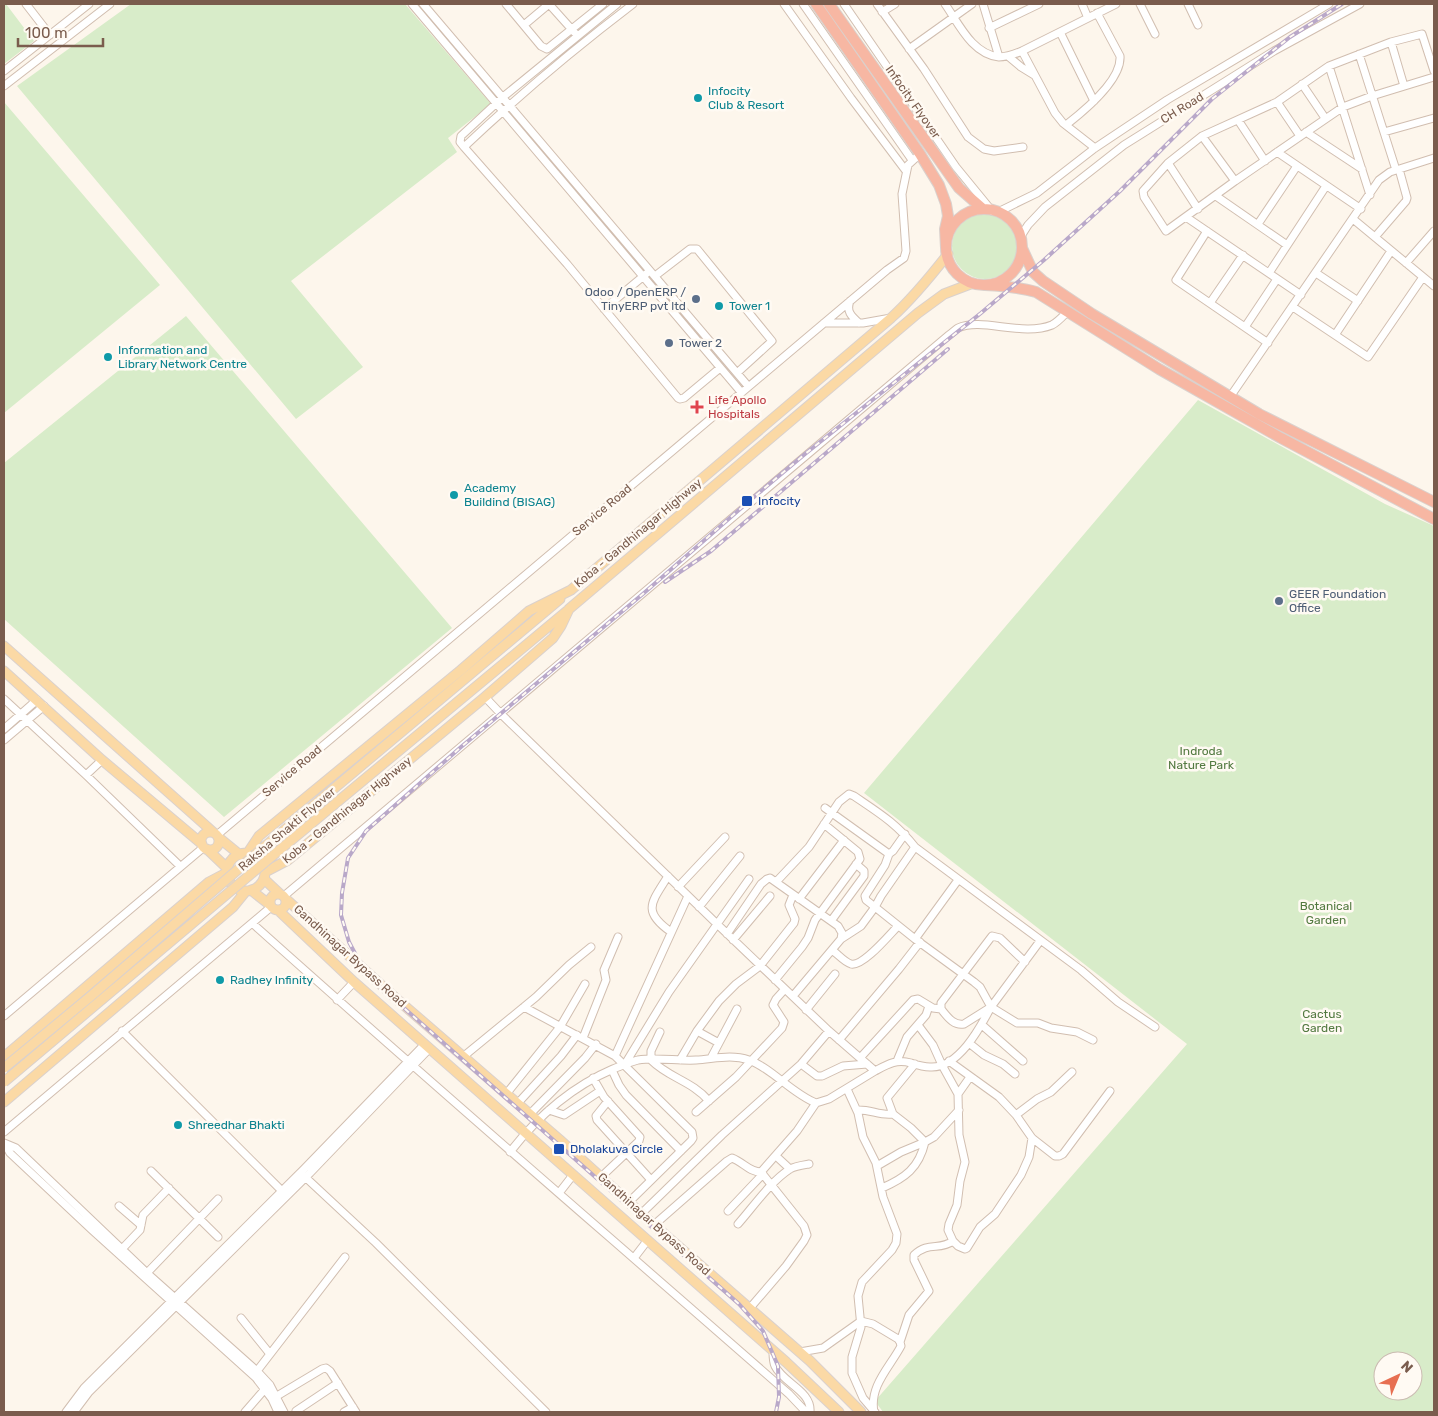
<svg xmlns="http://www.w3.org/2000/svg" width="1438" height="1416" viewBox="0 0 1438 1416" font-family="Rubik,sans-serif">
<rect width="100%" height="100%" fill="#fdf6ec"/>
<!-- green -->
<path fill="#d8ecc9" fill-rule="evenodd" d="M4,4H6L34,41L4,64Z
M131,4H405L491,104L448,138L457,152L291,281L363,367L296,419L17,86Z
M4,102L160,285L4,413Z
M952 246a33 33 0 1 1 66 0a33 33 0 1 1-66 0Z
M186,316L452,628L224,817L4,619V463Z
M1198,400L1385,504L1434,526V1412H883L875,1401L1187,1044L864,793ZM1383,1361H1413V1391H1383Z"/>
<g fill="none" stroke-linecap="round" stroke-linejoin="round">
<!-- minor casing -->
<g stroke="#d1beb0" stroke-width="9">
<path id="minor" d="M26,4L50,35
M412,4L741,392
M423,4L748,386
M506,4L541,46L547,49L603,4
M633,4C574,49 518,96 464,147L567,264L678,398L680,399L684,398L720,368
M784,4L851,98L906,171
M803,4L912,160
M844,4L956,167L992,211
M877,4L924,69L968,137L984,149L994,151L1023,147
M945,4C959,24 972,54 999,57C1007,57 1015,54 1022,51L1116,4
M983,4L999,57
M1082,4L1088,18
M1140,4L1155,34
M1188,4L1198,25
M882,12L895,4
M524,25L549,4L575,33
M989,28L1039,4
M1060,32L1094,101
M1391,42L1404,86
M909,49L972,4
M1022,51L1055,113L1063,123L1095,148
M1359,54L1396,170
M1008,56L1021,67L1034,75
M1329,66L1370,195
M4,71L89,4
M1434,71L1422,34L1391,42L1329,66L1277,102L1202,136L1168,163L1143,191L1144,197L1166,231L1235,181L1343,107L1372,96L1434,77
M1302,84L1325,118
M4,86L110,4
M1277,102L1300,136
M1238,120L1265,161
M1066,125C1084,111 1122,80 1120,56L1097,13
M1306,132L1362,169
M1384,132L1434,118
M1202,136L1235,181
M464,147L460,142L461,136L503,97L617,4
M1277,152L1361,209
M1168,163L1198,209
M1216,196L1287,245
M998,212L1037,193L1095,148L1167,100L1329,4
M1186,217L1301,295
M1353,219L1434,286
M1258,224L1297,166
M1207,231L1176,280L1268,343
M1021,236L1028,225L1045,207L1124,145L1274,51L1360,4
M1375,237L1406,201L1407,198L1399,169
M1406,263L1434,231
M1269,273L1326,186
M1316,273L1358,301
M655,276L690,249H697L772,341L737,373
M850,301C846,311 851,316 859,323
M1210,303L1243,255
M1293,307L1368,357L1423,277
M604,309L646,274
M824,323H863L891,318
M1245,327L1277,279
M1335,335L1391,251
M1230,397L1379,180L1390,172L1434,158
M485,697L501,714L717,924L829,1031L875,1071C888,1064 896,1059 911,1063C917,1065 924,1067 930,1067C958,1069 980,1028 991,1007L980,987L974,982L915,939L875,907L881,896L915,847L1081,970L1118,1002L1155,1027
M4,699L86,775L180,866
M4,729L37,700
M4,740L44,706
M86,775L102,760
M825,808L889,854L893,851L905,834
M217,835L887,270L904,258L906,251L902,194L908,165L920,154
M668,876C652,902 641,911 671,932
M776,882L809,847L839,802L849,794L854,796C879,813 896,823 915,847
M678,887L725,837
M284,896L949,335C952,333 955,330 958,328C982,317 1022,337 1052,325C1058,322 1063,316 1067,312
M799,899L844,840
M699,907L740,856
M831,921L864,876V871L856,864
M252,923C429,1082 610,1237 789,1394L806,1412
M727,934L761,884L767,879L770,878L838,926L842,933L841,939
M915,939L958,880
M733,940L770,896
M832,950C838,954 844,962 851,964C863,967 890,934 898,926
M1025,962L1000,938L992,936L941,1003V1009C947,1016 953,1026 964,1024L991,1007L1017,1023H1038L1051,1028L1077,1032L1093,1040
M775,980L802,947L808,938L815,920L860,859L858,852L824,824
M793,996L841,939L861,926L875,907L866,900L865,896L885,865L889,854
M337,1000L354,982
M524,1007L615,1056L692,1132L693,1138L691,1141L629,1202
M991,1007L1040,941
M806,1010L835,974
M4,1016L204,847
M918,1025L933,1045L942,1065L958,1094L959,1135L965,1162L960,1181L957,1205L949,1224L948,1230L953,1241L958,1246L965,1249L967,1248L980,1227L995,1214L1021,1175L1029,1157L1032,1138
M982,1025L1023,1061
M122,1031L282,1191
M697,1031L719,1043
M660,1032L651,1051V1060C669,1078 692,1081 709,1101
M583,1038L606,980L604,970L618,937
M839,1040L899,969L920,942
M969,1043L984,1055L1003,1064L1015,1074
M464,1056L536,997L569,965L591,947
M615,1056L688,896
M711,1058L737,1009
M860,1058L913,1000L918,999L933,1008L941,1009
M680,1060L697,1031L719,1001L736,984L760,966L794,923L795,919L789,905L793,895
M897,1061L907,1037L926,1015L929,1006
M949,1061L999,1097L1016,1115L1032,1138L1055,1156H1059L1063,1154L1110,1091
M625,1064L669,992L749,879
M801,1064L817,1076H822L843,1066L867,1064
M612,1070L619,1085L626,1095L681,1151
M593,1078L604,1097L640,1137L639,1141L601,1177
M847,1089L858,1113L863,1137L876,1163L883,1197L897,1234L896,1243L892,1250L862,1282L858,1296L861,1327L852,1357V1373L863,1398L875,1412
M507,1093L560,1027L585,984
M958,1094L970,1077
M608,1101L596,1116L597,1120L651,1180
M518,1103L561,1056L577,1035
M549,1110L564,1115L600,1091
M857,1110C870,1109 880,1116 893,1114L911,1128L925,1142C919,1168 905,1178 882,1188
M696,1112L736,1077L782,1028L784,1022L773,1005L776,999L785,989
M530,1114L585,1058L596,1044
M893,1114L887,1098L915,1064
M1016,1115L1037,1099L1051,1092L1072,1072
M4,1132L271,907
M4,1143L16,1148L147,1273L257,1371L270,1385L284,1412
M5,1144L10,1153L92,1230L256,1378L272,1399L278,1412
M510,1152C538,1116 571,1087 613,1069C621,1066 630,1062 638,1060C657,1057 677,1061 696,1060C714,1059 731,1054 749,1060C773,1069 791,1093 816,1103L829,1099L875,1071
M776,1156L790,1169
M877,1166L901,1152L925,1142L934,1137L959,1110
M151,1171L218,1237
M303,1175L376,1243L546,1412
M559,1193L573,1175
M119,1206L141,1225
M728,1211L763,1174
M642,1213L722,1135L801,1064L829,1031
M738,1224C753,1207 771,1181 790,1169C795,1166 803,1165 809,1164
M654,1225L727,1161L732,1158C743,1162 749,1172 761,1172L797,1131L816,1103
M122,1249L140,1230L143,1215L169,1188
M634,1258L647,1241
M147,1273L218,1199
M750,1308L786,1266L804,1241L807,1235L804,1226L761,1172
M241,1318L270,1354
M900,1342L909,1315L929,1291L914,1260V1255C929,1241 939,1251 953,1241
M773,1351C773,1356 773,1362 775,1366C783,1383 812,1391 810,1412
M800,1352L823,1348L861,1321L873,1324L898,1339L900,1342L901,1346C890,1367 869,1386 874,1412
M257,1371L345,1257
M277,1396L322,1369L326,1368L330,1371L356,1412
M296,1411L338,1383
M66,1412L84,1388L305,1168L425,1044
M74,1412L89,1392L310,1173L429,1049
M245,1412L265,1389
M344,1412L353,1407"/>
</g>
<!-- major casing -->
<g stroke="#dad1cd" stroke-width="11">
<path id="major" d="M4,646L213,832
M4,671L102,760L202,844
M201 841a9 9 0 1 1 18 0a9 9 0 1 1-18 0Z
M218,837L240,855
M263,848L560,599
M207,849L228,869
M227 872a19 19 0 1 1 38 0a19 19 0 1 1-38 0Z
M247,854L259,836L461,670L529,611L571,590L891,318C912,299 930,277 948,254
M271,857L567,611
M265,872L288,860L485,697L553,638L561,626L569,609L918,313L944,294L973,283
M264,879L280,894
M251,890L270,905
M270 902a8 8 0 1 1 16 0a8 8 0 1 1-16 0Z
M286,899L399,1001L561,1141L654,1225L810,1361L861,1412
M278,910L354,982L786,1362L839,1412
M4,1057L209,882L228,872
M4,1102L233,907L246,891"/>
</g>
<!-- highway casing -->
<g stroke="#dad1cd" stroke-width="12">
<path id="highway" d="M816,4L920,154L939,185L946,204L948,216L945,229L946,248
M829,4L959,188L983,209
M946 247a38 38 0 1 1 76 0a38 38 0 1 1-76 0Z
M1022,248L1033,272L1043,281L1092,314L1259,414L1434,502
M985,285C1003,286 1019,287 1036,292L1159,369L1281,438L1434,519"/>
</g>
<!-- minor -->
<use href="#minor" stroke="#fff" stroke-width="7"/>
<!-- major -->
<use href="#major" stroke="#fbd9a5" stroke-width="9"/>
<!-- highway -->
<use href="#highway" stroke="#f7b7a3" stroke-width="10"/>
<!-- rail casing -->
<g stroke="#b9a8c9" stroke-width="4">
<path id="rail" d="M665,582L711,551L948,349
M776,1412L779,1397L778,1366L763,1331L739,1304L379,986L359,961L349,942L341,915L342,893L348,858L366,831L461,747L644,593L748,502L805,454L981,313L1044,260L1120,191L1212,99L1290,37L1342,4"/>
</g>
<!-- rail -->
<use href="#rail" stroke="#fffaf3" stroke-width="2" stroke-dasharray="5.5" stroke-linecap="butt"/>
<!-- major-bridge casing -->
<g stroke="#dad1cd" stroke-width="11" stroke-linecap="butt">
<path id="major-bridge" d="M4,1068L91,996L263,848
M4,1082L271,857"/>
</g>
<!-- major-bridge -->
<use href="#major-bridge" stroke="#fbd9a5" stroke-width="9"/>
</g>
<!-- markers -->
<g fill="#0f9aa8" stroke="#fffaf3" stroke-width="2">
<circle cx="698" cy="98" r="5"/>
<circle cx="719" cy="306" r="5"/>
<circle cx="108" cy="357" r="5"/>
<circle cx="454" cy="495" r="5"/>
<circle cx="220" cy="980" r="5"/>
<circle cx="178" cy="1125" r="5"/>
</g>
<g fill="#5c6f8a" stroke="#fffaf3" stroke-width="2">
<circle cx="696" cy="299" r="5"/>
<circle cx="669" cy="343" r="5"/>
<circle cx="1279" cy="601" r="5"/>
</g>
<path fill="#e0444e" stroke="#fffaf3" stroke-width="2" d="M694.5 399.5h5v5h5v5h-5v5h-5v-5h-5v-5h5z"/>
<g fill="#1a4fb4" stroke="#fffaf3" stroke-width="2">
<rect x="741" y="495" width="12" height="12" rx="2.5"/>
<rect x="553" y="1143" width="12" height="12" rx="2.5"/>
</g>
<g text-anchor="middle" stroke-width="5" stroke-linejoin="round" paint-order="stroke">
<!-- culture labels -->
<g font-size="12" fill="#0d838f" stroke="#fffaf3" text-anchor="start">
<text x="708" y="95">Infocity<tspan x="708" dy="14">Club &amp; Resort</tspan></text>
<text x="729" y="310">Tower 1</text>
<text x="118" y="354">Information and<tspan x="118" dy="14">Library Network Centre</tspan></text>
<text x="464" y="492">Academy<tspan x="464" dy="14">Buildind (BISAG)</tspan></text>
<text x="230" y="984">Radhey Infinity</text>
<text x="188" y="1129">Shreedhar Bhakti</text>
</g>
<!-- street labels -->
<g font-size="12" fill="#7a5c4d" stroke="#fffaf3">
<text transform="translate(913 102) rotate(55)" y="4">Infocity Flyover</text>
<text transform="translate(1182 108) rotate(-32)" y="4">CH Road</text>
<text transform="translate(602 510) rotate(-40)" y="4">Service Road</text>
<text transform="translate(638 533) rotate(-40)" y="4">Koba - Gandhinagar Highway</text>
<text transform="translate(292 771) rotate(-40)" y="4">Service Road</text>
<text transform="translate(347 810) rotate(-39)" y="4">Koba - Gandhinagar Highway</text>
<text transform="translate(287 829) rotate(-40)" y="4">Raksha Shakti Flyover</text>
<text transform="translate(350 956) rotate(42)" y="4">Gandhinagar Bypass Road</text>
<text transform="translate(654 1224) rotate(42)" y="4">Gandhinagar Bypass Road</text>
</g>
<!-- service labels -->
<g font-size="12" fill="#4e5e75" stroke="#fffaf3" text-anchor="start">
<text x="686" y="296" text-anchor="end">Odoo / OpenERP /<tspan x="686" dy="14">TinyERP pvt ltd</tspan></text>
<text x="679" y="347">Tower 2</text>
<text x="1289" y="598">GEER Foundation<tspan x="1289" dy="14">Office</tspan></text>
</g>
<!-- health labels -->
<g font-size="12" fill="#be3a42" stroke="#fffaf3" text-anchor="start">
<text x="708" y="404">Life Apollo<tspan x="708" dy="14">Hospitals</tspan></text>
</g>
<!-- transit labels -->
<g font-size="12" fill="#164399" stroke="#fffaf3" text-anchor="start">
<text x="758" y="505">Infocity</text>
<text x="570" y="1153">Dholakuva Circle</text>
</g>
<!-- park labels -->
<g font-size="12" fill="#537a41" stroke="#fffaf3">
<text x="1201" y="755">Indroda<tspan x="1201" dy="14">Nature Park</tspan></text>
<text x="1326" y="910">Botanical<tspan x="1326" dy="14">Garden</tspan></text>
<text x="1322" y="1018">Cactus<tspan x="1322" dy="14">Garden</tspan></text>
</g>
</g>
<!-- border -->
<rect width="1438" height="1416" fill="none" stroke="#7a5c4d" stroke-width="10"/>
<!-- north arrow -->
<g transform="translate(1398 1376) rotate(44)"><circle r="24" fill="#fffaf3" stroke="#cabbb1"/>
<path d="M0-4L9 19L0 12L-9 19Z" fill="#e76f51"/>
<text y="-8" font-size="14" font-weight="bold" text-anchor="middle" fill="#7a5c4d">N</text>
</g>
<!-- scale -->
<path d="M18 38v8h85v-8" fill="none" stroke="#7a5c4d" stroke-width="2.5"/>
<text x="25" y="38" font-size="15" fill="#7a5c4d" stroke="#fffaf3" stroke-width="4" paint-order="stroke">100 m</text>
</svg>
